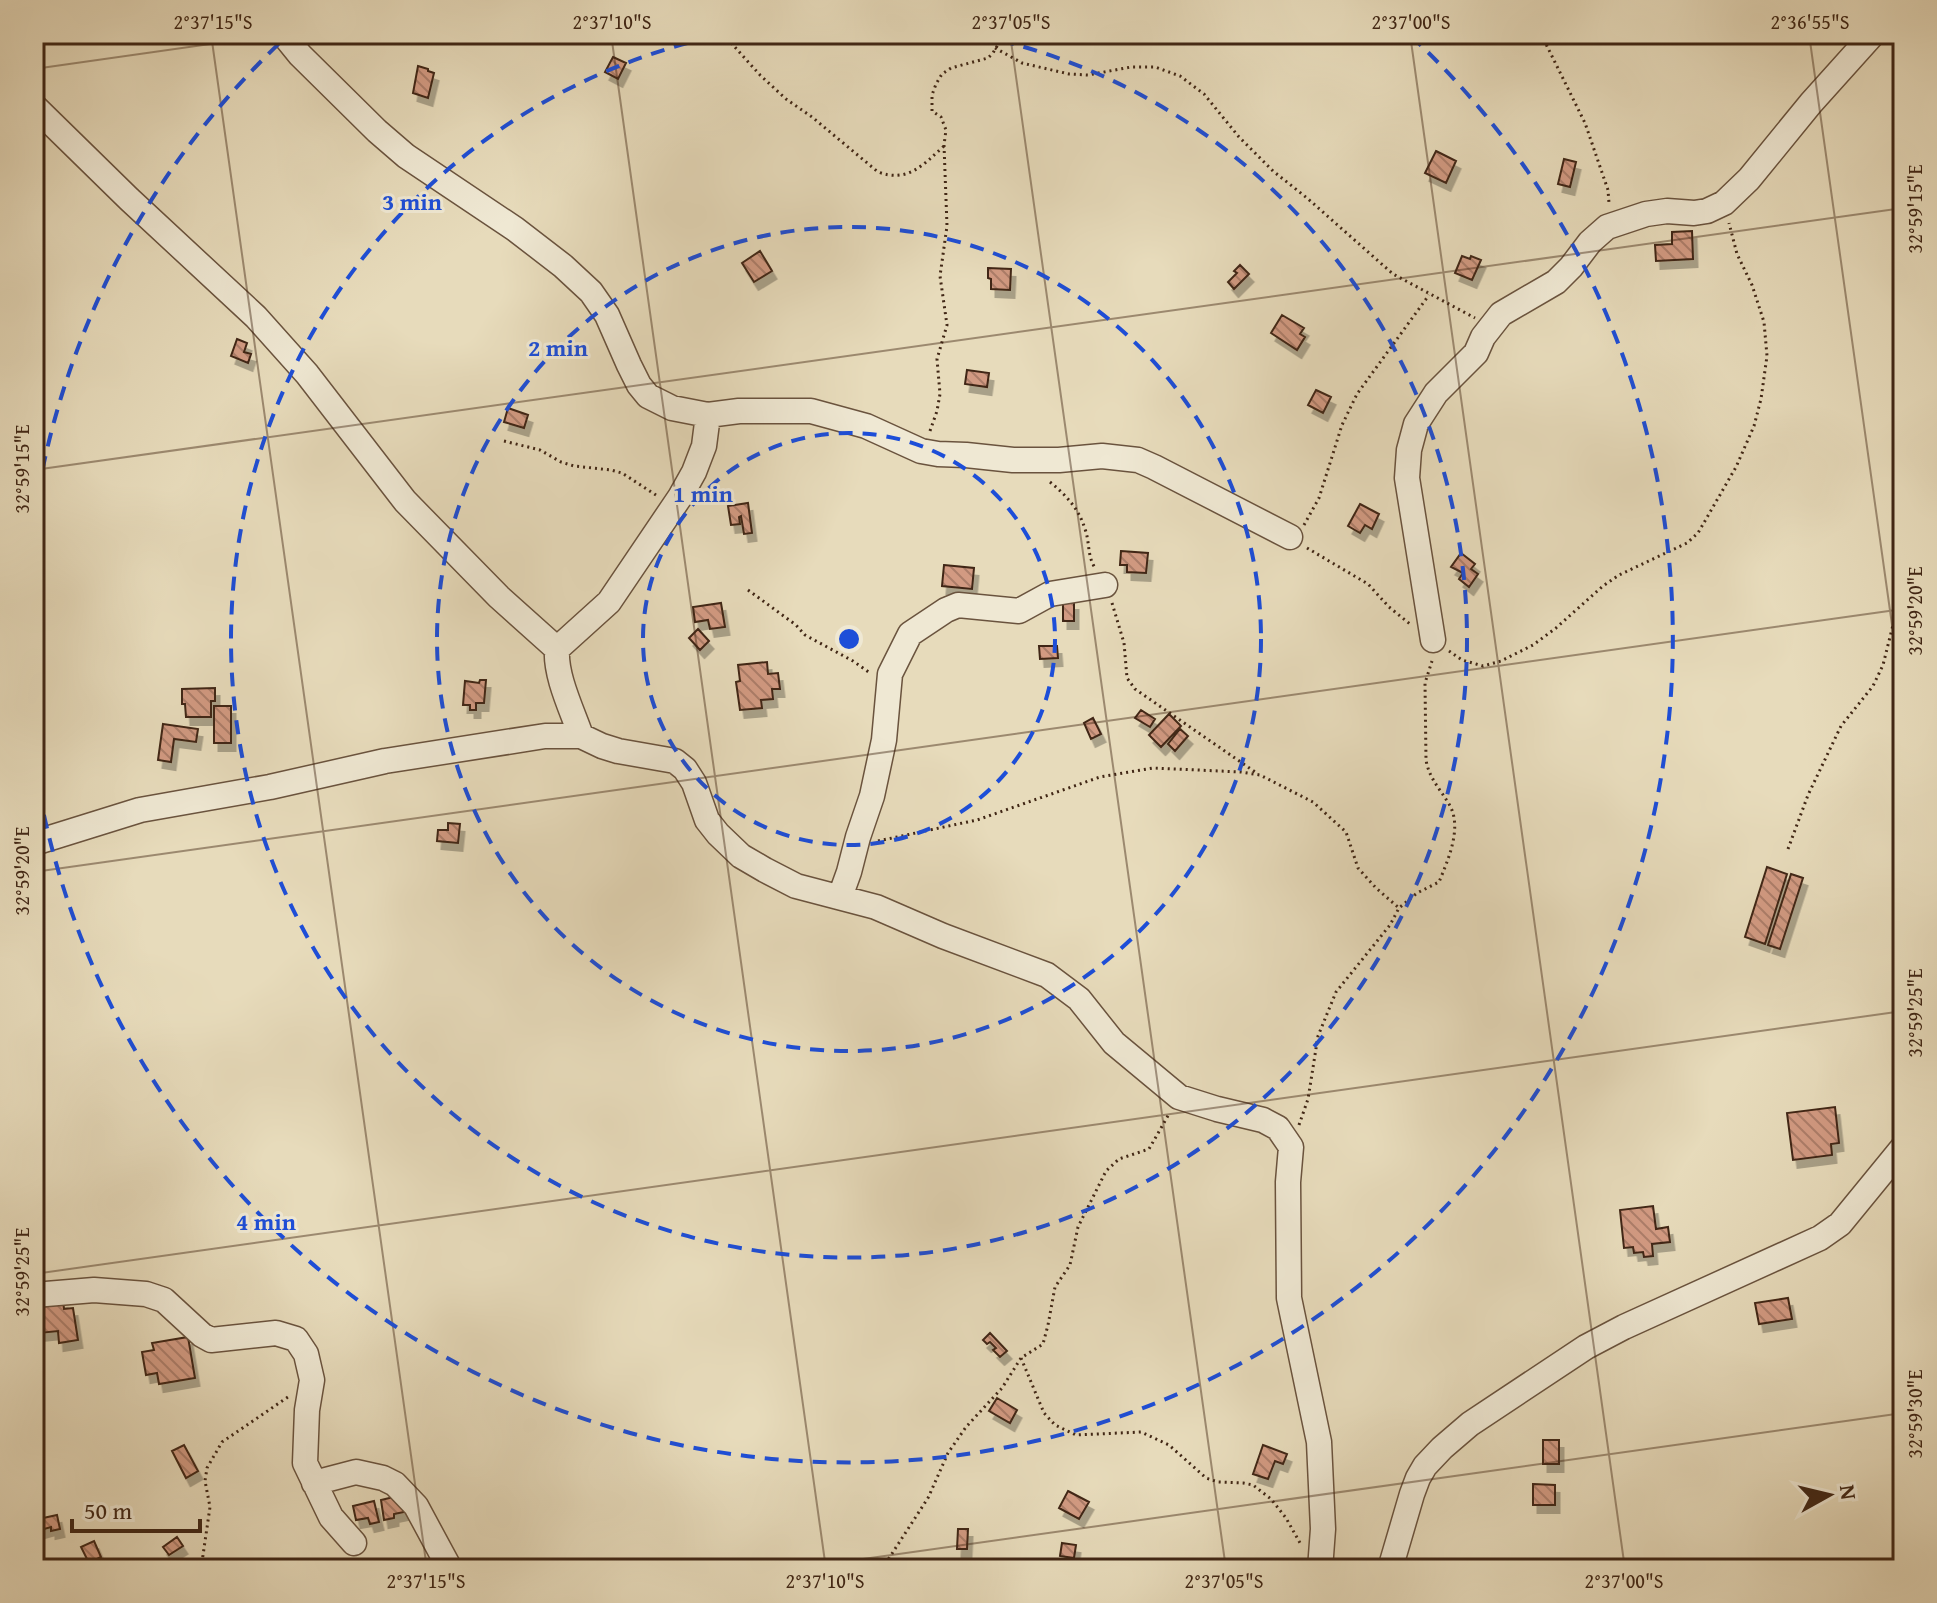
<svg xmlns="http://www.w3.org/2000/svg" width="1937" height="1603" viewBox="0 0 1937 1603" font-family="'Gentium Book Plus',serif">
<defs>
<pattern id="building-back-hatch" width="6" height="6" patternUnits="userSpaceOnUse" patternTransform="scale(2)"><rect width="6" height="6" fill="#d29a82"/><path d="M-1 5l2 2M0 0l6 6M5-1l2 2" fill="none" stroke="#ac7d69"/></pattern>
<filter id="shadow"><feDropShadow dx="4.5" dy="8" stdDeviation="0" flood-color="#0004"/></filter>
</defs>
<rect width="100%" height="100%" fill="#e7dbbb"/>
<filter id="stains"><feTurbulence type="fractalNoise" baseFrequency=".0025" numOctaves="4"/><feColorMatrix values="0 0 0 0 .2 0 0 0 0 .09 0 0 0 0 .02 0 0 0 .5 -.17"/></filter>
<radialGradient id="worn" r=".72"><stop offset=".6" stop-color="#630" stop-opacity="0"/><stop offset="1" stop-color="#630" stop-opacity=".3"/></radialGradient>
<!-- building -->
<path fill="url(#building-back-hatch)" stroke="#402615" stroke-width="2" filter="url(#shadow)" d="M613,57L626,63L618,79L605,72Z
M418,66L428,69V71L434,73L428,98L413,93Z
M1436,151L1456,161L1446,183L1425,173Z
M1564,159L1576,162L1570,187L1558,184Z
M1692,231L1693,259L1656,261L1655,245L1672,244V232Z
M760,251L772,271L754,282L742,263Z
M1462,256L1470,259L1471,256L1481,260L1472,280L1455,273Z
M1240,265L1249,274L1234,289L1228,282L1237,273L1234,271Z
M988,268L1011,269L1010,290L991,289V279L988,278Z
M1282,315L1304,328L1300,334L1305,337L1297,350L1271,333Z
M237,339L247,343L244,352L251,354L248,363L231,356Z
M967,370L989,373L987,387L965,384Z
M1316,390L1331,397L1323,413L1308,405Z
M508,408L528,415L524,428L504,422Z
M748,503L752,533L744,534L741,516L739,517L740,524L731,525L728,506Z
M1360,504L1379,514L1372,529L1365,525L1360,533L1348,526Z
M1121,551L1148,553L1146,573L1127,572V565H1120Z
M1461,553L1475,564L1471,569L1478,574L1469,587L1459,579L1463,573L1451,567Z
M944,565L974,568L972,589L942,586Z
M1063,602H1074V621H1063Z
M721,603L725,627L710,629L708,620L695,622L693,607Z
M698,629L709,641L700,650L689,638Z
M1039,646H1057L1058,658L1040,659Z
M767,662L768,674L778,673L780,689H772L773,699L761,700L762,708L740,710L736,682L740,681L738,665Z
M480,680H486L484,703H476V710H470V705H463L465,681L479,683Z
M215,688V701H211V717H186L185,704H182V689Z
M214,706H231V743H214Z
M1141,710L1155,719L1150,727L1135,718Z
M1169,714L1181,726L1161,747L1149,735Z
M1093,718L1101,734L1091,739L1084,723Z
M163,724L198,729L196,742L174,739L171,762L158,760Z
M1180,729L1188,736L1175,751L1168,744Z
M448,823L460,824L458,843L437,841L438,830H448Z
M1767,867L1787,874L1765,944L1745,937Z
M1791,874L1803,878L1780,949L1768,945Z
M1835,1107L1839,1143L1831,1144L1832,1155L1793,1160L1787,1113Z
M1653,1206L1656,1229L1668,1227L1670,1242L1652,1244L1653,1256L1644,1257L1643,1252L1634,1253L1633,1247L1624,1248L1620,1210Z
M1788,1298L1792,1319L1759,1324L1755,1303Z
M63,1300L64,1309L73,1308L78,1340L59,1343L58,1331L39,1333L35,1304Z
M990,1333L1007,1351L1000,1357L993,1350L996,1348L990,1342L987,1344L983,1340Z
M188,1337L195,1378L159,1384L157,1373L146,1375L142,1352L154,1350L152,1343Z
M997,1398L1017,1410L1010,1423L989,1411Z
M1543,1440H1559V1464H1543Z
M184,1445L198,1471L186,1478L172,1451Z
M1263,1445L1287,1454L1283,1464L1275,1461L1268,1479L1253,1474Z
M1533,1484L1555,1485V1505H1533Z
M1068,1491L1089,1502L1079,1519L1059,1508Z
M402,1495L404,1512L394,1514V1518L384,1520L381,1500Z
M374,1501L379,1522L370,1524L368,1518L356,1520L353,1506Z
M57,1515L60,1529L51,1531V1527L37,1531L34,1520Z
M958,1529H968L967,1549H957Z
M177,1537L183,1546L169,1555L163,1547Z
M94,1541L101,1557L89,1563L81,1547Z
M1062,1543L1076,1545L1074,1558L1060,1556Z"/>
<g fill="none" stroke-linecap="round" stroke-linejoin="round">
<!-- minor casing -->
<g stroke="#6a533e" stroke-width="27">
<path id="minor" d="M283,34L300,55L377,131L406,156L515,229L563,266L591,292L607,315L629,365L639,385L648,396L672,408L708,415L739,411H811L866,426L921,451L938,454L966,455L1013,460H1059L1102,456L1138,460L1154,467L1290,537
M34,106L129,199L256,317L307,374L405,501L499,597L557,649
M1433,640L1407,478L1409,450L1416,424L1436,393L1476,353L1483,337L1501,314L1556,282L1571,267L1590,242L1607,227L1646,214L1667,211L1694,213L1707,211L1724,203L1749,179L1811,103L1873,34
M581,736C572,710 555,676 557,649L609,602L680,497L694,472L704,446L708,415
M34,843L140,810L270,787L385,761L545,736H581L602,746L618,751L675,761L685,769L694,783L707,820L718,834L741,856L765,870L796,886L876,907L943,936L1047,975L1079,999L1114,1043L1179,1097L1217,1109L1263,1120L1278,1128L1291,1147L1288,1182L1289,1298L1319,1442L1323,1529L1320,1569
M840,897L849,872L858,837L872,796L884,740L890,674L910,634L946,610L958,605L1019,611L1050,594L1105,585
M34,1295L94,1290L146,1294L164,1300L202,1335L211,1340L276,1333L296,1339L306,1354L312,1380L307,1410L305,1463L331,1517L354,1543
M314,1483L356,1472L383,1478L395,1484L416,1506L450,1569
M1390,1569L1412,1494L1418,1478L1425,1466L1442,1448L1470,1424L1586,1347L1624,1327L1820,1238L1840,1224L1903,1147"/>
</g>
<!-- path -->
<path stroke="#402615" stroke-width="3" stroke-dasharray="2 4" stroke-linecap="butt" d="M723,34L760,75L786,99L812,117L878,172C908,183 923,165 944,146
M1541,34L1585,123L1608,190L1609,203
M995,48L1022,63L1069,74L1088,75L1131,67H1155L1180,76L1204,94L1239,137L1273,171L1307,198L1393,274L1475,318
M930,431L937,411L940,394L937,359L947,325L940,276L947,226L944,145L946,130L941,117L932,111V95L936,84L942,74L951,68L988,58L993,53L1004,34
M504,441L540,450L561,462L574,466L611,470L622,473L656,495
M1050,482C1066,495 1079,509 1085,529C1090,543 1087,555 1095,568
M1304,525L1319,498L1342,425L1357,394L1429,295
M1307,548L1368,584L1389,607L1410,624
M748,590L796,625L805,635L853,661L870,673
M1112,603L1124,643L1127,678L1135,689L1258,774
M1449,651L1462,660L1483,666L1501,661L1533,645L1556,628L1603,586L1619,575L1687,543L1698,533L1736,467L1754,426L1761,399L1767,356L1764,322L1752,285L1737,254L1729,223
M878,841L977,820L1100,777L1153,768L1241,772L1260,775L1313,802L1346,832L1358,868L1376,888L1399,908
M1788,849L1808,795L1841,726L1873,686L1883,665L1896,613L1894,562L1895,530L1900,507L1903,502
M1299,1125L1308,1099L1318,1036L1336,992L1390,925L1399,908L1417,893L1439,882C1448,860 1463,827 1449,804C1440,789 1429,778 1426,760L1425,683L1432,661
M1021,1358L1044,1413L1055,1425L1076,1435L1141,1432L1169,1445L1206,1478L1218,1482L1243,1483L1253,1485L1271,1499L1286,1518L1300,1543
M201,1569L210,1507L205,1481L207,1468L222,1442L288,1397
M882,1569L928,1498L948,1453L966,1427L1002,1388L1021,1358L1043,1344L1048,1325L1055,1287L1070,1265L1078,1227L1106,1171L1119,1159L1149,1149L1169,1114"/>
<!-- minor -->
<use href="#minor" stroke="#efe8d3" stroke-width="24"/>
</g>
<!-- ticks -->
<path fill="none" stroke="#402615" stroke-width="2" stroke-opacity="0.45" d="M211,34L427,1569M611,34L826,1569M1010,34L1226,1569M1410,34L1625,1569M1809,34L1903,703M34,69L281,34M34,470L1903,208M34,872L1903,609M34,1274L1903,1011M792,1569L1903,1413"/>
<!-- distance rings -->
<g fill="none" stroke="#1d4ed8" stroke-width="4" stroke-dasharray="14 10">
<circle cx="849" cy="639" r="206"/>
<circle cx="849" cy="639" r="412"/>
<path d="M977 35A618 618 0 1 1 721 35"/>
<path d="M34 517A824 824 0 0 1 287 36M1411 36A824 824 0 1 1 34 761"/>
</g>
<circle cx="849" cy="639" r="12" fill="#1d4ed8" stroke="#efe8d3" stroke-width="4"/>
<g font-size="24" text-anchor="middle" font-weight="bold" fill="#1d4ed8" stroke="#efe8d3" stroke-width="6" stroke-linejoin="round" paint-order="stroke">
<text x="412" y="210">3 min</text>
<text x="558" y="356">2 min</text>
<text x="703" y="502">1 min</text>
<text x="266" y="1230">4 min</text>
</g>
<!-- margin -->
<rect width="1937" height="1603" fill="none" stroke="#e7dbbb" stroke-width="88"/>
<!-- north arrow -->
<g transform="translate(1829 1495) rotate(82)" stroke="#efe8d3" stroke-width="6" paint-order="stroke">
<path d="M0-6L14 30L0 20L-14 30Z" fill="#402615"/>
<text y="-12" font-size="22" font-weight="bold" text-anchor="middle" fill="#402615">N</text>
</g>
<!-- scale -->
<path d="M72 1519v12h128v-12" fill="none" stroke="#402615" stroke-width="4"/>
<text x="84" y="1519" font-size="24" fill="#402615" stroke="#efe8d3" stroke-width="6" paint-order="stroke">50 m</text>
<rect x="44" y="44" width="1849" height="1515" fill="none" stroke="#402615" stroke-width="3"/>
<g font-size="20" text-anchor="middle" fill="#402615">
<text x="213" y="29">2°37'15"S</text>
<text x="612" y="29">2°37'10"S</text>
<text x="1011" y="29">2°37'05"S</text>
<text x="1411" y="29">2°37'00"S</text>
<text x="1810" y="29">2°36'55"S</text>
<text transform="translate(1915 209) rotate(-90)" y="7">32°59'15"E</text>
<text transform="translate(22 469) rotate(-90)" y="7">32°59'15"E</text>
<text transform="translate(1915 611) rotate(-90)" y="7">32°59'20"E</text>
<text transform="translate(22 871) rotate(-90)" y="7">32°59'20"E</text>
<text transform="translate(1915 1013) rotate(-90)" y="7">32°59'25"E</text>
<text transform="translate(22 1272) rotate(-90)" y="7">32°59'25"E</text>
<text transform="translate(1915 1414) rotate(-90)" y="7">32°59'30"E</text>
<text x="426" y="1588">2°37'15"S</text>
<text x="825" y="1588">2°37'10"S</text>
<text x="1224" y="1588">2°37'05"S</text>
<text x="1624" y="1588">2°37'00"S</text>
</g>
<rect width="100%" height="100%" filter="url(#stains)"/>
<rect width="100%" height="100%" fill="url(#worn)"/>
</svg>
